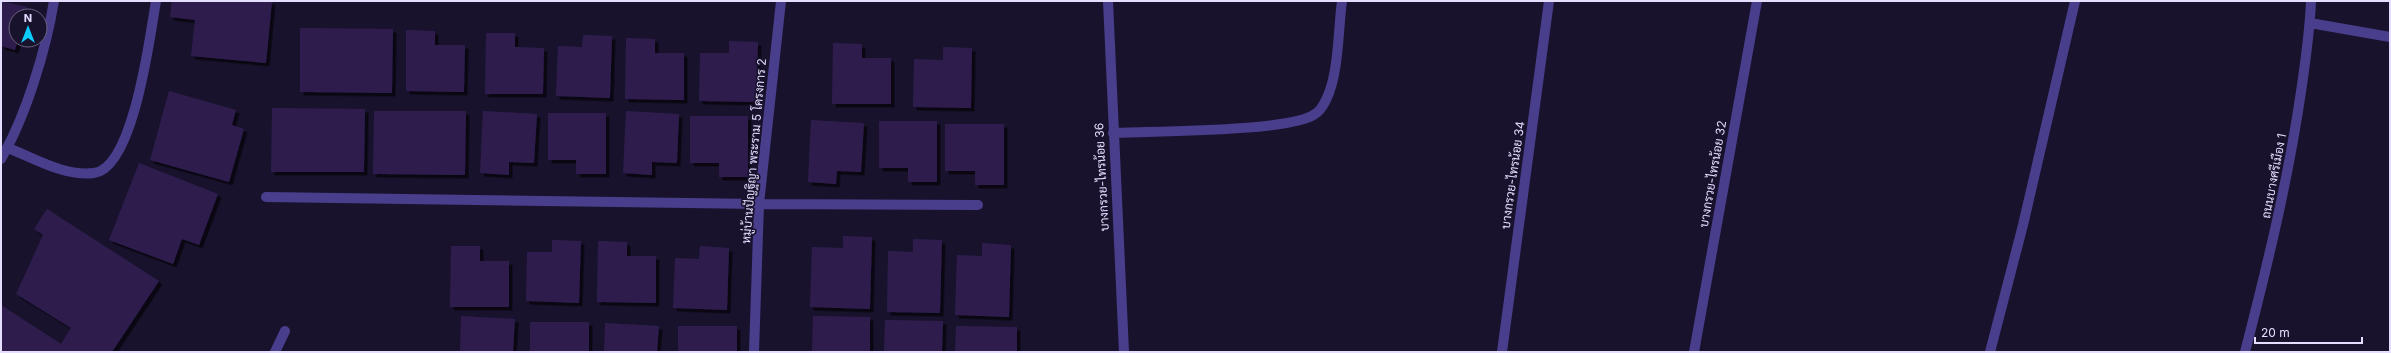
<svg xmlns="http://www.w3.org/2000/svg" width="2391" height="353" viewBox="0 0 2391 353" font-family="Inter,Sarabun,sans-serif">
<defs>
<filter id="shadow"><feDropShadow dx="3.5" dy="3.5" stdDeviation="0" flood-color="#0009"/></filter>
</defs>
<rect width="100%" height="100%" fill="#19122d"/>
<!-- building -->
<path fill="#2d1e4e" filter="url(#shadow)" d="M1,1L27,7L24,16H16V40H18L15,50L1,46Z
M172,1H272L266,63L191,56L195,20L170,17Z
M300,28L393,29L392,93L300,92Z
M406,30L435,31V45H465L464,92L406,91Z
M486,33H515V47L544,48L543,94H485Z
M583,35L612,36L610,98L556,96L558,46L582,47Z
M626,38L655,39V53H684V100L625,99Z
M729,41L758,42L756,102L699,101L700,53H729Z
M833,43L862,44V58H891V104H832Z
M943,47L972,48L971,108L913,107L914,59L943,60Z
M169,91L236,110L232,125L244,129L229,182L150,160Z
M272,108L365,109L364,172H271Z
M374,111H466L465,175L373,174Z
M483,111L537,114L534,163L509,162V175L480,173Z
M626,111L679,114L677,163L652,162V175L623,173Z
M548,113H606V174H576V160H548Z
M690,116H748V177H719V163H690Z
M811,120L864,123L861,172L837,171L836,184L808,182Z
M879,121H937V182H908V168H879Z
M945,124H1004V185H975V171H945Z
M139,163L218,194L199,245L182,239L173,264L109,240Z
M47,209L159,281L112,352H1V305L61,344L71,328L16,294L43,235L34,229Z
M843,236L872,237L870,309L810,307L812,247L843,248Z
M913,239L942,240L940,313L887,312L888,251L913,252Z
M552,240L581,241L579,303L526,301L527,252H552Z
M598,241L627,242V256H656V303L597,302Z
M982,243L1011,245L1009,317L955,315L957,255L982,256Z
M451,246H480V261H509V307H450Z
M700,246L729,248L727,310L673,308L675,258L699,259Z
M461,316L515,319L513,352H460Z
M813,316L870,317V352H812Z
M885,320L943,321L942,352H884Z
M530,322H589V352H530Z
M605,323L659,326L657,352H604Z
M678,326H737V352H678Z
M956,326L1017,327V352H955Z"/>
<g fill="none" stroke-linecap="round" stroke-linejoin="round">
<!-- minor -->
<path stroke="#493e8b" stroke-width="10" d="M1108,1L1124,352
M2310,23L2390,37
M1113,133C1150,131 1291,132 1315,114C1319,112 1324,104 1326,100C1339,74 1338,30 1342,1
M8,148C34,158 65,177 94,173C134,168 150,35 156,1
M1,159C26,116 46,50 54,1
M266,197L759,204L978,205
M275,352L285,331
M754,352L759,204L781,1
M1502,352L1549,1
M1694,352L1757,1
M1990,352L2023,225L2075,1"/>
<!-- tertiary -->
<path stroke="#493e8b" stroke-width="10" d="M2245,352C2268,263 2289,176 2302,85C2306,57 2310,29 2311,1"/>
</g>
<g text-anchor="middle" stroke-width="3.5" stroke-linejoin="round" paint-order="stroke">
<!-- street labels -->
<g font-size="12" fill="#e5deff" stroke="#19122d">
<text transform="translate(754 151) rotate(-85)" y="4">หมู่บ้านปัญฐิญา พระราม 5 โครงการ 2</text>
<text transform="translate(1713 174) rotate(-80)" y="4">บางกรวย-ไทรน้อย 32</text>
<text transform="translate(1513 175) rotate(-82)" y="4">บางกรวย-ไทรน้อย 34</text>
<text transform="translate(2274 176) rotate(-79)" y="4">ถนนบางศรีเมือง 1</text>
<text transform="translate(1102 177) rotate(-93)" y="4">บางกรวย-ไทรน้อย 36</text>
</g>
</g>
<!-- border -->
<rect width="2391" height="353" fill="none" stroke="#e5deff" stroke-width="4"/>
<!-- north arrow -->
<g transform="translate(28 28)"><circle r="19" fill="#19122d" stroke="#6b6481"/>
<path d="M0-3L7 15L0 10L-7 15Z" fill="#0ccbfd"/>
<text y="-6" font-size="11" font-weight="bold" text-anchor="middle" fill="#e5deff">N</text>
</g>
<!-- scale -->
<path d="M2255 337v6h107v-6" fill="none" stroke="#e5deff" stroke-width="2"/>
<text x="2261" y="337" font-size="12" fill="#e5deff" stroke="#19122d" stroke-width="3" paint-order="stroke">20 m</text>
</svg>
